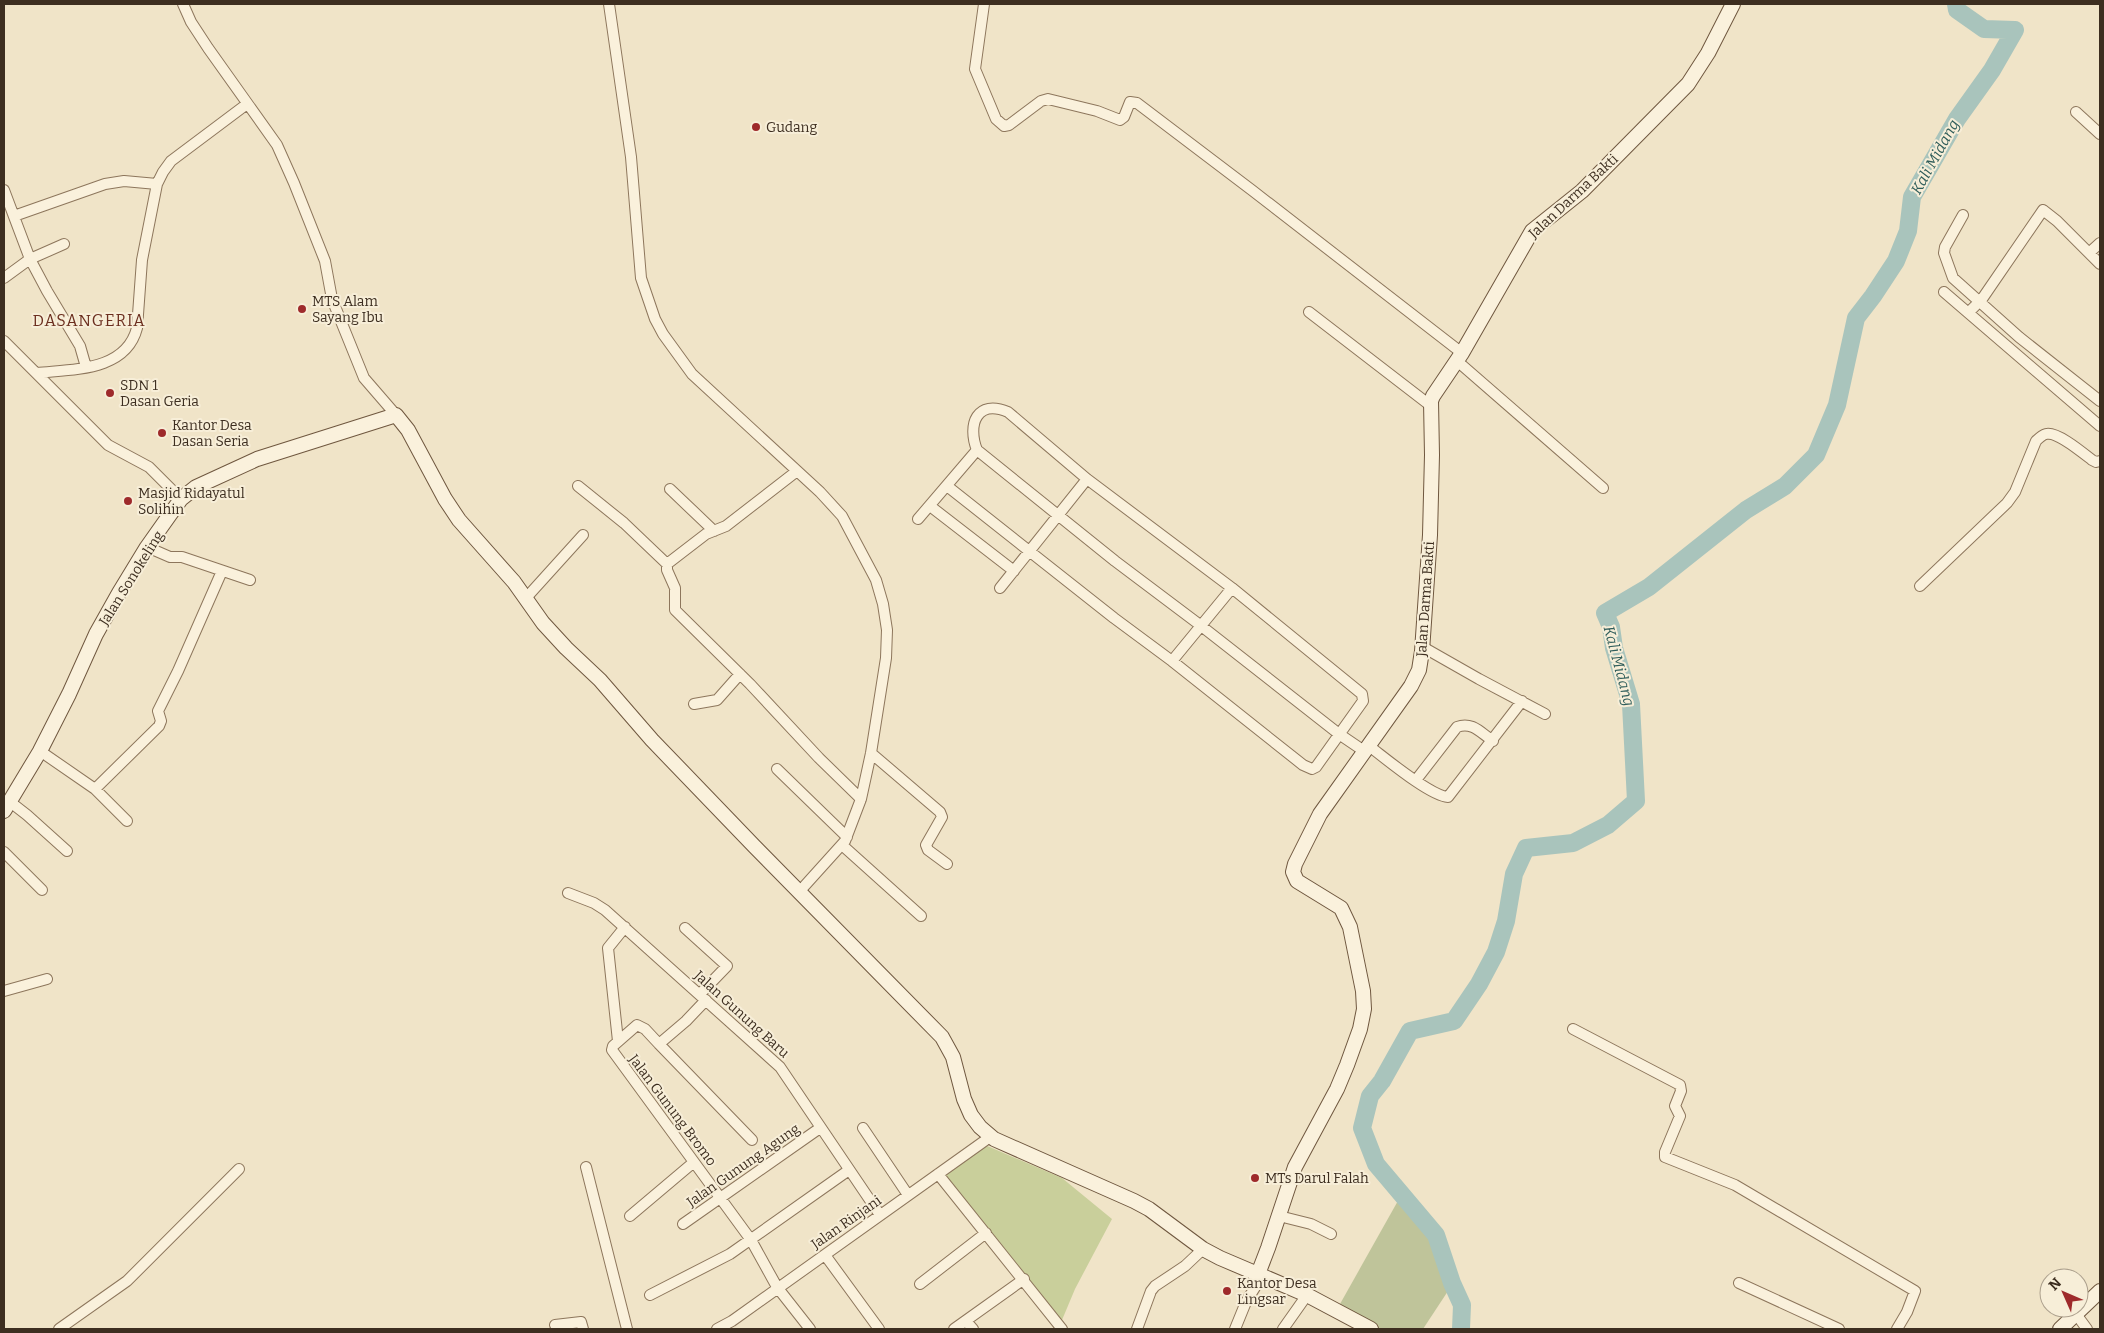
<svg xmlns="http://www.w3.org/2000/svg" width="2104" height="1333" viewBox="0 0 2104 1333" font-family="Bitter,serif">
<rect width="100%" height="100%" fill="#f0e4c8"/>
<!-- green -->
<path fill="#c9cf9b" d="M985,1145L1062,1178L1112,1219L1075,1289L1062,1320L943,1172Z"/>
<!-- cemetery -->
<path fill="#bfc49a" d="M1399,1199L1433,1239L1450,1288L1423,1329H1379L1340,1304Z"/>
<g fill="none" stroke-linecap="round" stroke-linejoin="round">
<!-- river -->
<path stroke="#a9c4bc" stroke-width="18" d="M1461,1329L1462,1305L1452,1283L1436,1235L1376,1164L1362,1128L1370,1096L1382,1081L1410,1031L1454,1021L1479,984L1496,952L1506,921L1514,874L1526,848L1573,843L1608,825L1636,801L1631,704L1614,648L1611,627L1605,613L1649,587L1746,510L1785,486L1816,455L1837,405L1856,318L1873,296L1896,261L1908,231L1912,197L1957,119L1992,70L2015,30L1984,29L1957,10L1956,4"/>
<!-- street casing -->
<g stroke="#8d765c" stroke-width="12">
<path id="street" d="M183,4L191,22L208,48L277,145L294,183L325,261L332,299L364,378L396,415
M609,4L631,157L641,278L655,319L663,334L692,374L820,492L842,516L876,580L883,604L887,630L886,658L871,753L861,799L845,841L799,892
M984,4L975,69L996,119L1004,126L1009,125L1041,101L1048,99L1097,111L1120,120L1124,117L1130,102L1137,103L1253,191L1462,353
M2076,112L2100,134
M4,190L30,259L4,278
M1963,215L1945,247L1944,253L1953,278L2019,337L2100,401
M14,216L105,184L124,181L157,184
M64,244L30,259L47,291L80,346L86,367
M2089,253L2100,243
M1944,292L2100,426
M1309,312L1431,406
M1969,312L1982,299L2043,210L2057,221L2100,264
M4,341L108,445L149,467L181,499
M1456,360L1603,488
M37,373C74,369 126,371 137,328L142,260L157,184L163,172L171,161L247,104
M578,486L624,523L667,564V570L675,588V610L750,684L819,758L861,799
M947,486L1114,618L1172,661L1303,765L1312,769L1316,767L1363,701L1362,694L1232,588L1087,479L1008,412C977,399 967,424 977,450L1115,561L1200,625L1339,734L1364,751
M670,489L714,531
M930,506L1014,571
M918,519L977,450
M147,547L170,557H182L250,580
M667,564L706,534L726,526L797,471
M1920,586L2007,503L2015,492L2036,441C2039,438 2042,435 2046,434C2057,431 2083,453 2092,460L2096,462L2100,461
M1000,588L1087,479
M526,598L583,535
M1421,646L1479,679L1545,714
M1172,661L1232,588
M694,704L717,700L740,674
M1369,746C1385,758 1430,796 1448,797L1522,701
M40,751L95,789L127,821
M871,753L940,812L942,817L926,845L928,850L947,864
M777,769L847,837
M1416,780L1457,727C1472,721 1481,733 1493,741
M95,789L159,726L161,721L158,711L178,671L222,571
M9,801L27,815L67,851
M842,845L921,916
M4,852L42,890
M568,893L594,903L605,910L780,1067L880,1215
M685,928L727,966L700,994
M4,991L47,979
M706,1000L686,1021L659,1044L752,1140
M1573,1029L1680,1085L1681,1091L1675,1106L1680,1116L1665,1152V1157L1735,1185L1915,1291L1907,1312L1897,1329
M618,1041L608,948L625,927
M659,1044L645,1029L637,1025L613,1046L612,1050L751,1240L777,1287L810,1329
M863,1128L908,1195
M586,1167L627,1329
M938,1174L1062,1329
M630,1216L694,1162
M1279,1216L1311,1224L1331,1234
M683,1224L820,1128
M825,1255L879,1329
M1739,1283L1839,1329
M920,1284L986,1233
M650,1295L730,1254L849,1170
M2076,1314L2087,1329
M966,1321L973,1329
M555,1325L581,1322L583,1329
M59,1329L127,1281L239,1169
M717,1329L732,1321L990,1137
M954,1329L1024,1279
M1137,1329L1151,1291L1155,1286L1185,1266L1203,1249
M1235,1329L1246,1302L1262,1276
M1283,1329L1307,1295"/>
</g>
<!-- secondary casing -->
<g stroke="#6f573f" stroke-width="16">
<path id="secondary" d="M4,811L40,751L69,694L96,634L119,593L147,547L181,499L196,487L257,459L396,415L408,430L445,499L459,520L514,582L543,623L566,648L600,680L652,740L755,847L942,1037L953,1057L964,1099L971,1115L980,1127L994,1139L1134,1201L1149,1209L1203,1249L1220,1258L1307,1295L1371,1329
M1258,1274L1268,1248L1295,1167L1337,1089L1347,1065L1360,1029L1364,1009L1363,991L1350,927L1341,908L1297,881L1293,872L1295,864L1320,814L1411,686L1419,670L1422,651L1430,535L1432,455L1431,401L1433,396L1462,353L1532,231L1582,191L1688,84L1708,53L1733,4
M2060,1329L2100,1291"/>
</g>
<!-- street -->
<use href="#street" stroke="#faf1dc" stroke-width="10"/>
<!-- secondary -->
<use href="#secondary" stroke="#faf1dc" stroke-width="14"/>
</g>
<!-- markers -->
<g fill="#9e2a2b" stroke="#f7eed8" stroke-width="2">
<circle cx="756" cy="127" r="5"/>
<circle cx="302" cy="309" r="5"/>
<circle cx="110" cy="393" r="5"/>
<circle cx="162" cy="433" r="5"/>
<circle cx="128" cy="501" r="5"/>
<circle cx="1255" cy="1178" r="5"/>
<circle cx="1227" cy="1291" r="5"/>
</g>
<g text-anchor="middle" stroke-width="4" stroke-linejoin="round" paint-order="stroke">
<!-- poi labels -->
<g font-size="14" fill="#3d2e20" stroke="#f7eed8" text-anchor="start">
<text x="766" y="132">Gudang</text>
<text x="312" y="306">MTS Alam<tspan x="312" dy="16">Sayang Ibu</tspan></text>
<text x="120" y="390">SDN 1<tspan x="120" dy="16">Dasan Geria</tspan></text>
<text x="172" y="430">Kantor Desa<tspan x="172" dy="16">Dasan Seria</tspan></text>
<text x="138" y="498">Masjid Ridayatul<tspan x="138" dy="16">Solihin</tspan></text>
<text x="1265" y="1183">MTs Darul Falah</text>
<text x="1237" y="1288">Kantor Desa<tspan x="1237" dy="16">Lingsar</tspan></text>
</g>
<!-- street labels -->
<g font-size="14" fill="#3d2e20" stroke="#f7eed8">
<text transform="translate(1573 196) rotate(-43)" y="5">Jalan Darma Bakti</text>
<text transform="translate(131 578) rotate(-58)" y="5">Jalan Sonokeling</text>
<text transform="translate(1425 599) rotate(-86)" y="5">Jalan Darma Bakti</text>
<text transform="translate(742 1014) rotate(42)" y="5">Jalan Gunung Baru</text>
<text transform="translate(673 1110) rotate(53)" y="5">Jalan Gunung Bromo</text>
<text transform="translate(743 1165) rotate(-35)" y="5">Jalan Gunung Agung</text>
<text transform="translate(846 1222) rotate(-35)" y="5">Jalan Rinjani</text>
</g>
<!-- water labels -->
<g font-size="15" font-style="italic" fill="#2f5d5a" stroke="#f7eed8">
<text transform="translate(1935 157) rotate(-61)" y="5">Kali Midang</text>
<text transform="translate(1619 666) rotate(75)" y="5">Kali Midang</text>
</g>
<!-- quarter labels -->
<g font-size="16" letter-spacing="1" fill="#6b2e1e" stroke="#f7eed8">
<text x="89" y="326">DASANGERIA</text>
</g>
</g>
<!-- border -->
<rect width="2104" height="1333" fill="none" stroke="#3d2e20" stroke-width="10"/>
<!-- north arrow -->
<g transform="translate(2064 1293) rotate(315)"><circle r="24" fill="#f7eed8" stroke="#ada18e"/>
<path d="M0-4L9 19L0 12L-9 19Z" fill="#9e2a2b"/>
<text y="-8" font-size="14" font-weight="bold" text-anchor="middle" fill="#3d2e20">N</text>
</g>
</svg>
